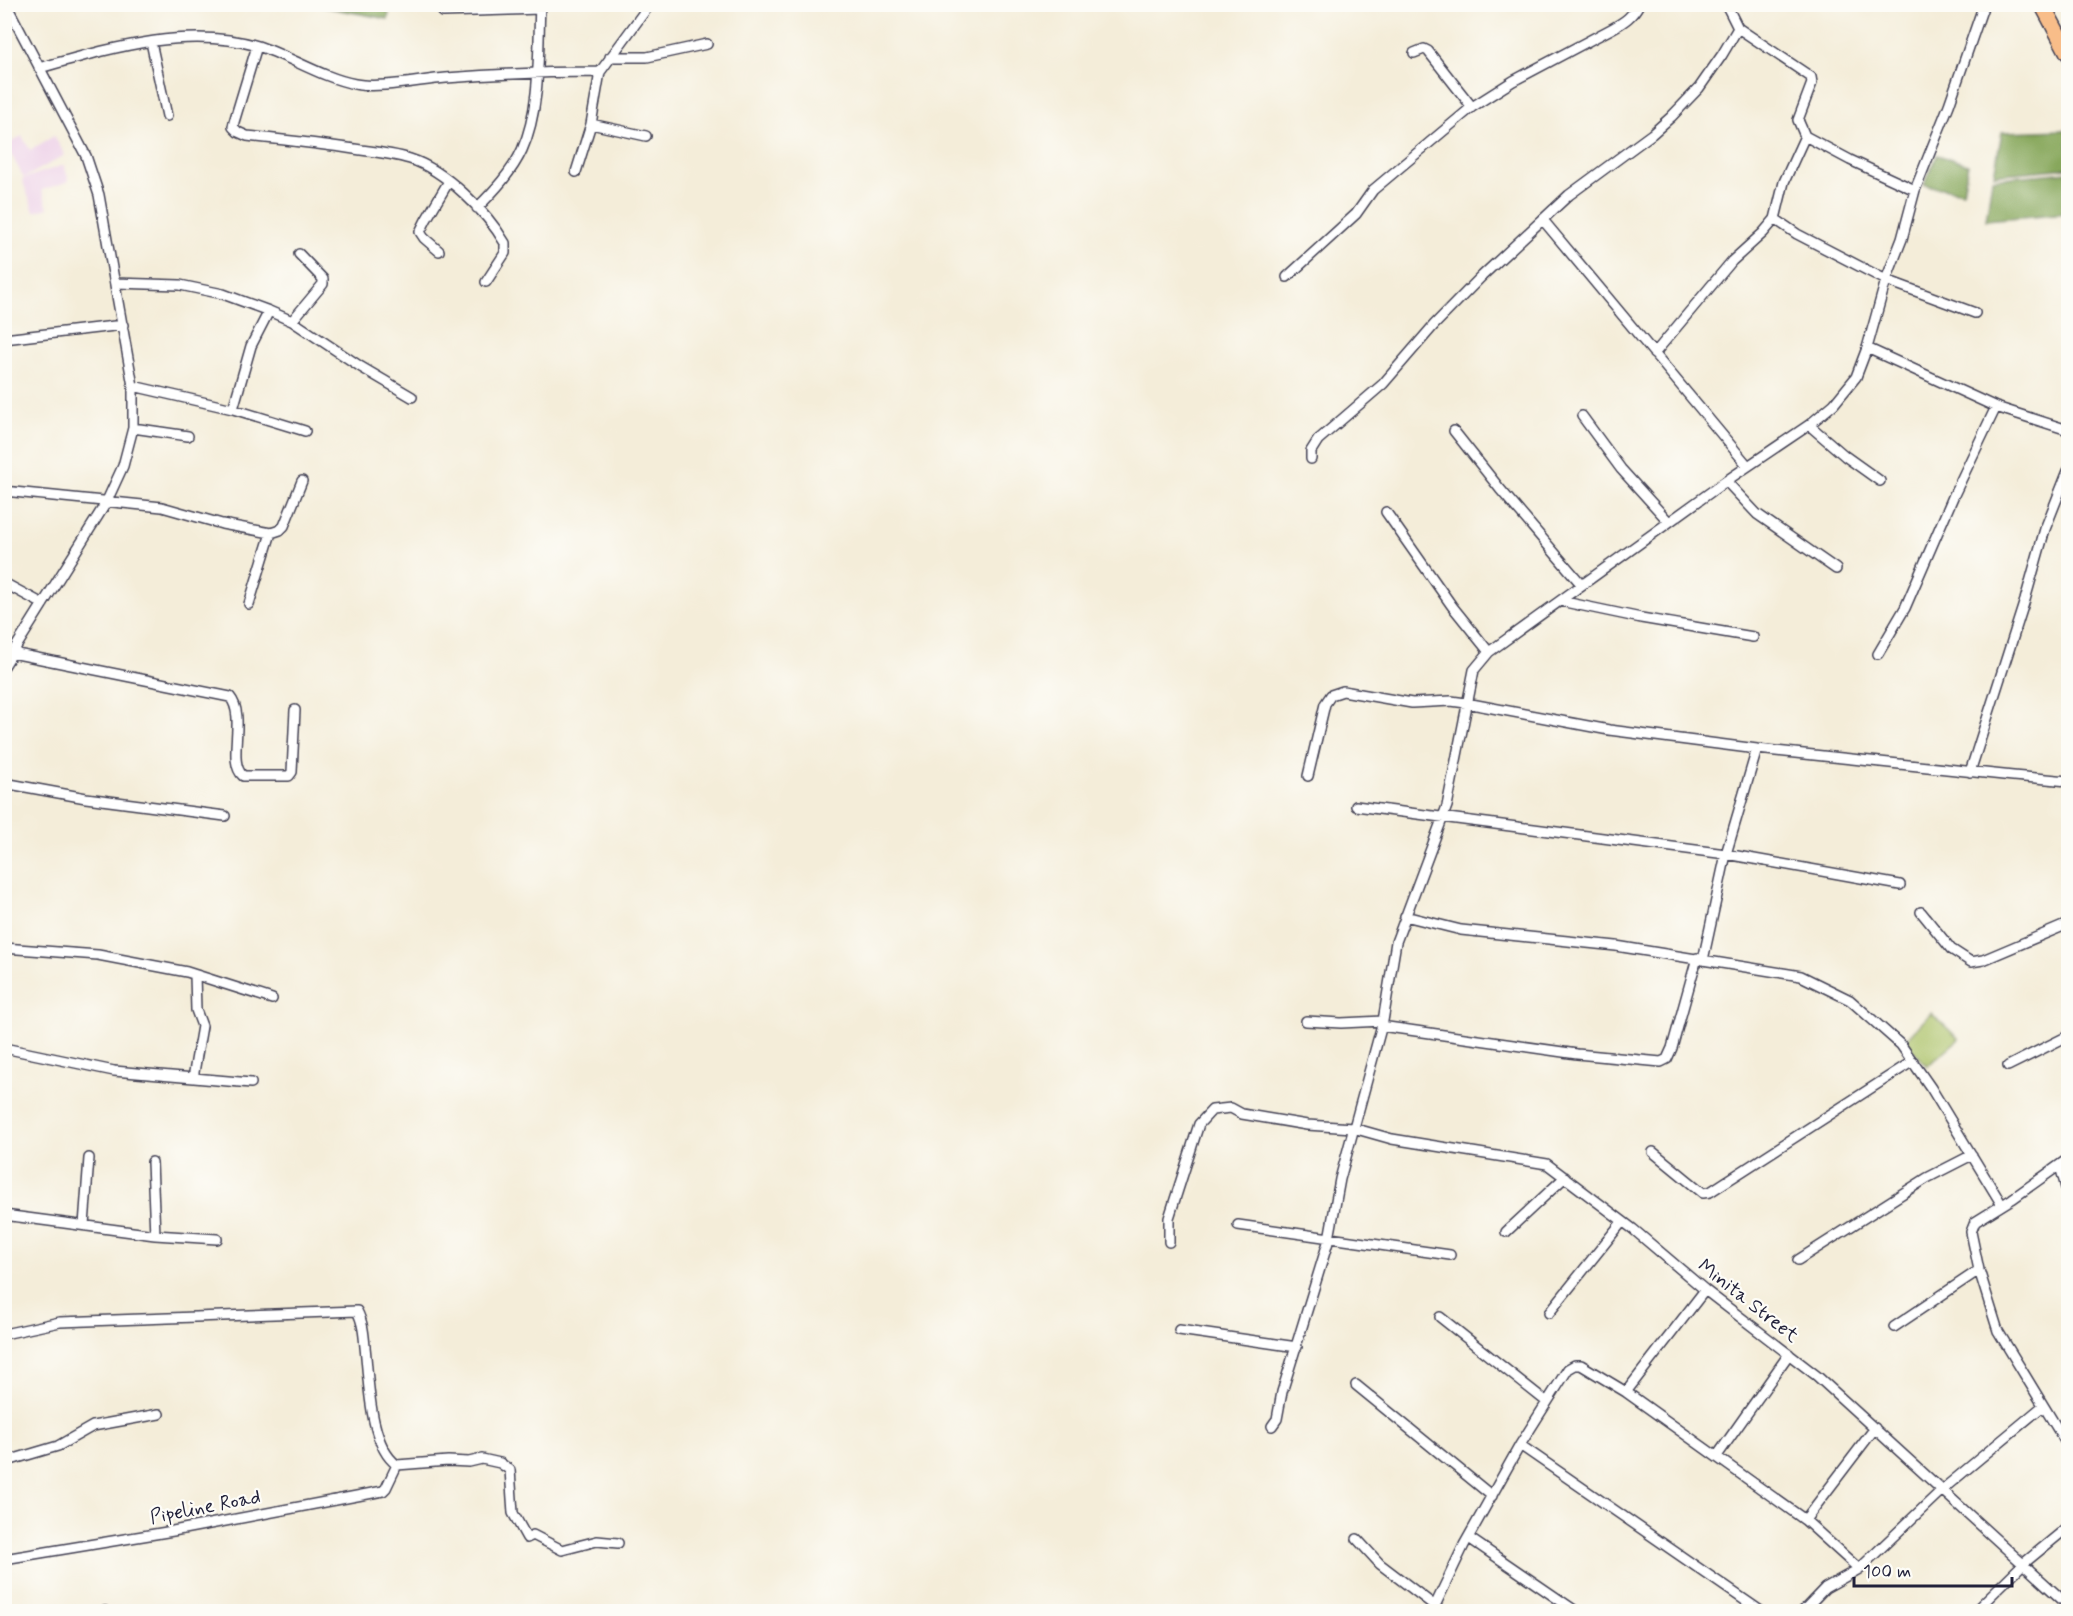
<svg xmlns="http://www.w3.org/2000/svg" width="2073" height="1616" viewBox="0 0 2073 1616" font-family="Mynerve,sans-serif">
<rect width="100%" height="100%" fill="#fdfcf7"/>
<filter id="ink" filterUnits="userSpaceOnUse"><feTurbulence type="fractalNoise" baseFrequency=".0167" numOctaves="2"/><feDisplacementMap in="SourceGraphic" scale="12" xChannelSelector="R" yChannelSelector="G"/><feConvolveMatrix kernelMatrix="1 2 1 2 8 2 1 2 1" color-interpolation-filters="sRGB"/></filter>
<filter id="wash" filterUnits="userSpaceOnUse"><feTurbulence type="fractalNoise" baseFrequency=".008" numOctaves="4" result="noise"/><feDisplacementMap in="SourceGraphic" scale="24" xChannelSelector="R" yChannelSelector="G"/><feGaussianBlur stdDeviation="1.35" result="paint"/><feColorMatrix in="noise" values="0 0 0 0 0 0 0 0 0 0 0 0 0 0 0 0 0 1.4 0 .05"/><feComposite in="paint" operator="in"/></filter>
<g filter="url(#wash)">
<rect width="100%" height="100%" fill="#f4edd9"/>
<!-- built -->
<path fill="#edd0e8" d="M22,136L30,150L54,136L65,155L24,178L6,145Z
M64,165L69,181L42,190L48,208L34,212L22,179Z"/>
<!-- green -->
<path fill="#aac166" stroke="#667250" stroke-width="1.5" d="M1931,1013L1959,1039L1927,1066L1905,1041Z"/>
<!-- forest -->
<path fill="#87a75b" stroke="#54644b" stroke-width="1.5" d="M313,5L390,4V5L388,19Z
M2065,130L2068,136V168L1994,175L2002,132Z
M1937,155L1968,164L1963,192L1924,185Z
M2068,172V213L1986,220L1992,179Z"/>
</g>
<g filter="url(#ink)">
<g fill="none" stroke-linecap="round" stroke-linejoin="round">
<!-- minor casing -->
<g stroke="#424053" stroke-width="12">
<path id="minor" d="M1726,4L1738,28L1811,77L1812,83L1798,120L1805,136L1850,160L1915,190
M443,12L540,9
M151,42L167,116
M257,46L234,122L233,127L238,132L247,136C285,140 323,144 361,150C377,152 394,154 410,159C445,170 487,212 505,243V253L486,282
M1414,53L1424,49L1428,51L1472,107
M610,57H647L707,44
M39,68C108,49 186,25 258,46C289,56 323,78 355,84C379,89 420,80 446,78C497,74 548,72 600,72
M591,124L646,136
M576,172L591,124L600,72L650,4
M477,208C494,191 512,172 522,150C541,108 538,50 540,4
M1775,219L1784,182L1805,136
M1543,220L1748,466
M439,251L424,238L420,232L426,220L449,181
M1287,277L1356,214L1373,190L1472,107L1513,81L1613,28C1624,22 1633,16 1639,4
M115,283L180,285L223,294L269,311L292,321L361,367L412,397
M292,321L323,284V279L299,254
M4,339L123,325
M1867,348L1996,407L2068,430
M1654,354L1732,261L1763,233L1775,219L1797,234L1886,280L1975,313
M133,386L233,409L305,431
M233,409L251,346L269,311
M1582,416L1621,469L1669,522
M1809,425L1845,456L1880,481
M133,428L188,436
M1454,431L1500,489L1582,585
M1311,459V451L1318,440L1383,384L1434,325L1482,276L1569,195L1652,134L1671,117L1699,88L1722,55L1738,28
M1726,481L1757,514L1836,569
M4,491L162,507L222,524L271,533L280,530L284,526L302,481
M1386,512L1452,606L1489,652
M4,583L43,604
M1560,601L1641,618L1753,637
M249,604L271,533
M12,653L230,697C247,717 226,761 243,776H289L292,772L295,710
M1878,654L1905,608L1953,497L1996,407
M4,666L106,503L123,466L133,428V386L99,195L86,156L6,4
M1970,772L2025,600L2045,529L2068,471
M1308,776L1325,704L1331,695L1343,691L1412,703L1451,701L1466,703L1609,730L1757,749L2013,776L2068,781
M4,783L86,798L225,816
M1356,806L1726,854L1900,885
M1921,912L1951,949L1971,962L1983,960L2068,924
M1405,916L1461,930L1616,946L1801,976L1850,1000L1901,1045L1931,1088L2002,1205
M4,948L98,955L187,972L272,999
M1703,960L1726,854L1757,749
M1306,1021L1341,1023L1383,1021
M1381,1026L1577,1054L1661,1062L1667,1059L1672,1048L1697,958
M4,1048L114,1071L251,1083
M2008,1066L2068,1036
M193,1078L202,1026L196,1010L195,975
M1653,1152L1703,1193L1710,1192L1913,1061
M2068,1159L2012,1199L1975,1222L1971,1232L1979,1270L1998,1331L2068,1446
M152,1162L155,1235
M2060,1166L2068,1195
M4,1215L155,1235L217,1239
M84,1225L89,1158
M1238,1225L1450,1255
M1506,1232L1565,1177
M1169,1242V1218L1199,1124L1212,1110L1231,1108L1242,1114L1307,1125L1353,1128L1392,1139L1547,1164L1633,1229L1705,1290L1817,1376L2068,1605
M1798,1260L1927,1178L1972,1155
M1549,1313L1622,1222
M1440,1317L1547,1402
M1894,1327L1979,1270
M1179,1330L1297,1347
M4,1334L60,1322L357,1311C363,1322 364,1335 365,1347C369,1381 369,1445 397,1465L448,1461L469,1462L482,1459L500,1463L510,1470L513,1513L527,1538L533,1535L562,1550L597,1541L618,1543
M1356,1385L1492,1496
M1626,1392L1705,1290
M1272,1426L1277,1419L1282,1392L1329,1239L1340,1179L1383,1021L1396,942L1447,806L1474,670L1489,652L1726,481L1809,425L1834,404L1856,377L1867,348L1886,280L1902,239L1915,190L1949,105L1984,4
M1520,1445L1762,1612
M1717,1456L1789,1354
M4,1462L58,1446L93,1426L159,1414
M1805,1520L1875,1428
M1469,1538L1577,1612
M1357,1539L1380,1564L1435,1606
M4,1559L173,1531L383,1491L386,1488L397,1465
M104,1612L105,1611
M1432,1612L1464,1545L1520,1445L1568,1369L1575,1365H1581L1626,1392L1805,1520L1859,1569
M1802,1612L1825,1588L1859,1569L1943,1489L2043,1406
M1974,1612L2023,1564L2068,1527"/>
</g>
<!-- primary casing -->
<g stroke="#424053" stroke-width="18">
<path id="primary" d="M2042,4L2068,53"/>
</g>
<!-- minor -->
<use href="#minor" stroke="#fff" stroke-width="9"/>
<!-- primary -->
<use href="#primary" stroke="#f8bd89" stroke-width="15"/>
</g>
</g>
<g text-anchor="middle" stroke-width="4.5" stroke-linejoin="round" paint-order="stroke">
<!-- street labels -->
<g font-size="20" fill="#22223b" stroke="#fdfcf7">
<text transform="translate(1749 1300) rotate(38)" y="7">Minita Street</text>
<text transform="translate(205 1506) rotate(-11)" y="7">Pipeline Road</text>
</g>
</g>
<!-- margin -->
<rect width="2073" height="1616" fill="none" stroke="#fdfcf7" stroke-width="24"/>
<!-- scale -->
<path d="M1854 1577v9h158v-9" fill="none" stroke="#22223b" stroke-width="3"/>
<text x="1863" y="1577" font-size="18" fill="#22223b" stroke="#fdfcf7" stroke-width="4.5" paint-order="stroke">100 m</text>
</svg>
